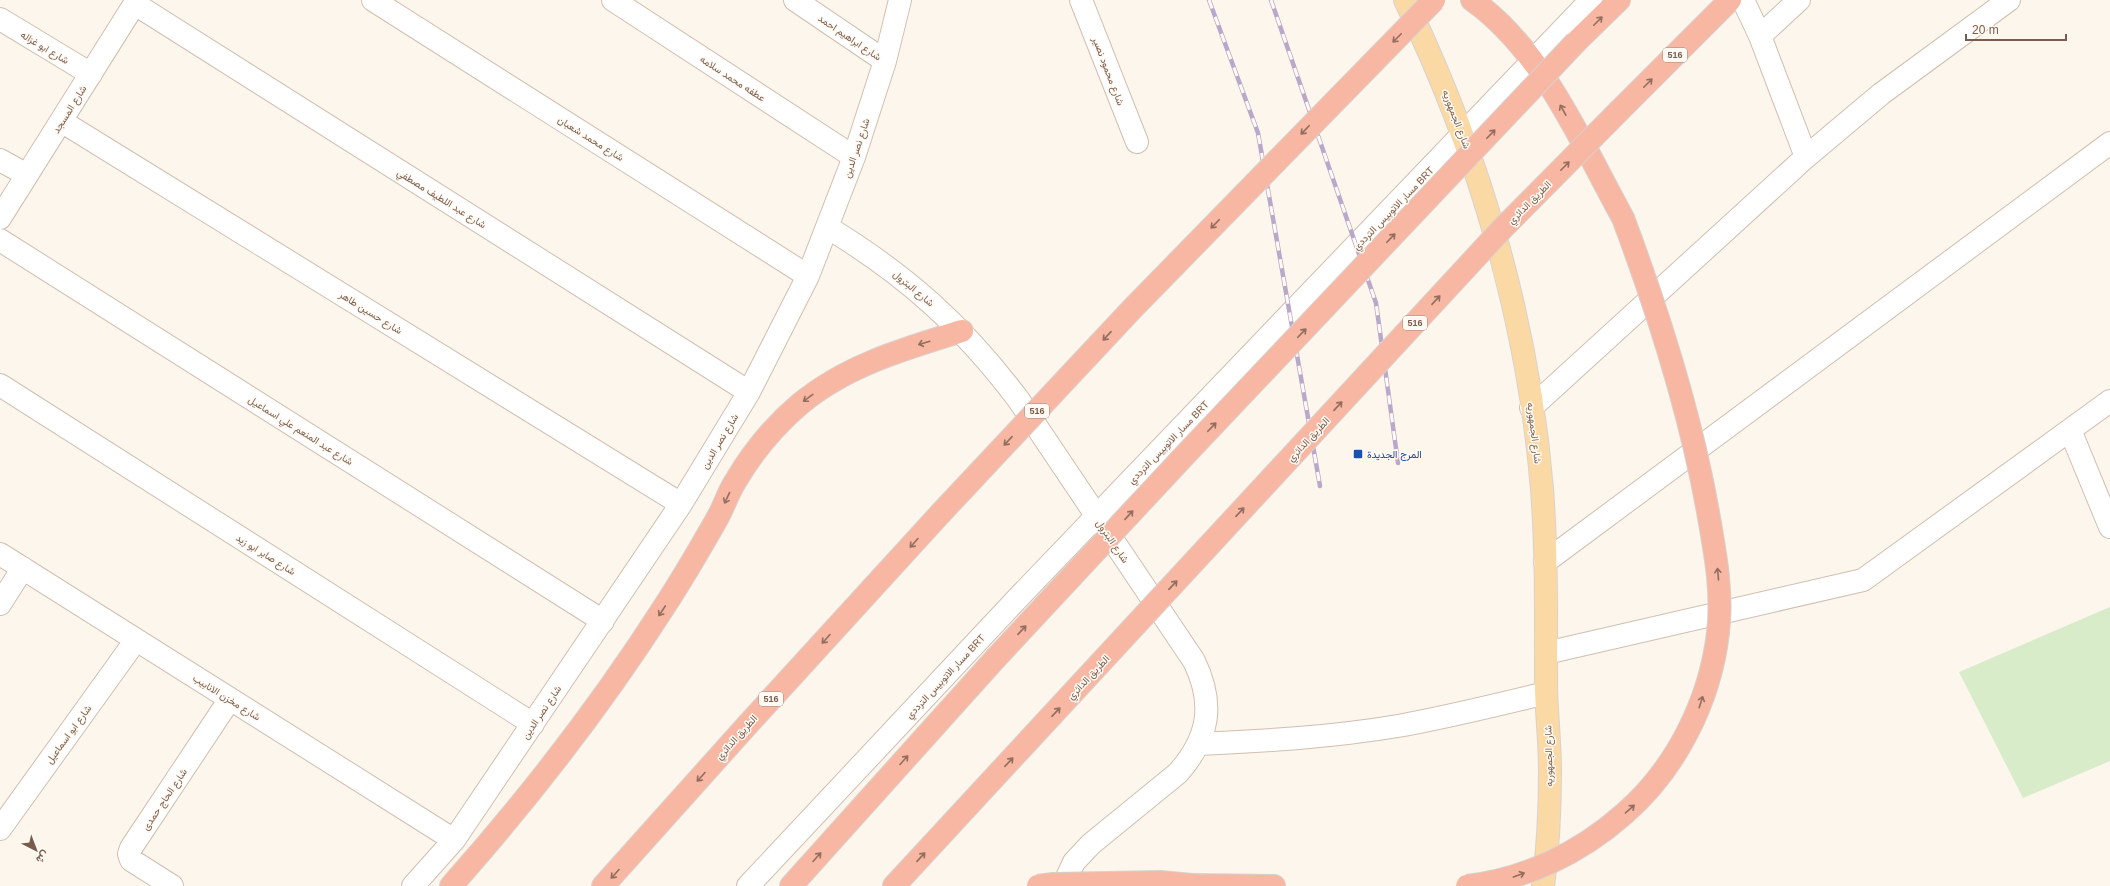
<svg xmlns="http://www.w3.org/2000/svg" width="2110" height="886" viewBox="0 0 2110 886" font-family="Arial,Vazirmatn,sans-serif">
<rect width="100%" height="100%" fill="#fdf6ec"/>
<!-- green -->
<path fill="#d8ecc9" d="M2110,607V761L2023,798L1959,672Z"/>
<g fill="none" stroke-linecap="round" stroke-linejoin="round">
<!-- minor casing -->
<g stroke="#d1beb0" stroke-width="24">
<path id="minor" d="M373,0L808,276
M613,0L854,157
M795,0L885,61
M1081,0L1137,142
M1743,0L1760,36L1806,157L1881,94L2009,0
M135,4L749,392
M0,19L91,74
M1760,36L1799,0
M61,121L681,504
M0,160L27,175
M0,218L137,0
M827,227C906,275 962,325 1018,399L1194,661C1215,704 1209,738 1178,773L1091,844L1074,862L1063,886
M0,240L603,621
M0,385L533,724
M1531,408L1806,157
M2070,430L2110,527
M0,554L454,840
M1545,562L2110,143
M0,604L23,568
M1546,653L1863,580L2110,401
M1199,744C1266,741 1332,737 1398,726C1448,717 1497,705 1546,693
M0,829L136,640
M172,886L131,860L129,854L131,848L230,699
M413,886L454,840L681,504L749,392L808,276L854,157L885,61L900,0
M748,886L1016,600L1591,0"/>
</g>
<!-- major casing -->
<g stroke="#dad1cd" stroke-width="24">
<path id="major" d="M1405,0C1479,153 1528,320 1542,489C1547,556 1546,623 1546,690C1547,717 1550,745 1550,772C1550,810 1548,849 1543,886"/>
</g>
<!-- highway casing -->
<g stroke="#dad1cd" stroke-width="24">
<path id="highway" d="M1472,0C1543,50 1582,144 1623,218
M1576,42L1619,0
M1620,110L1730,0
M1196,885L1274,886
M451,886C530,797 600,707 664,607C683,578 701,547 718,517C724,506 728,493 735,482C752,453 774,426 800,404C847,365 904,349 962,331
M603,886L750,722L940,514
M791,886L995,659
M894,886L1029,740"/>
</g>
<!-- minor -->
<use href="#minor" stroke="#fff" stroke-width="22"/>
<!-- major -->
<use href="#major" stroke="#fbd9a5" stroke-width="22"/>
<!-- highway -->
<use href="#highway" stroke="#f7b7a3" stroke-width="22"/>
<!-- rail casing -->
<g stroke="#b9a8c9" stroke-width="4.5">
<path id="rail" d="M1209,0L1258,133L1320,486
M1271,0L1376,303L1398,463"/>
</g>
<!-- rail -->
<use href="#rail" stroke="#fffaf3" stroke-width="3" stroke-dasharray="9" stroke-linecap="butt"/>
<!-- highway-bridge casing -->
<g stroke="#dad1cd" stroke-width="24" stroke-linecap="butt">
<path id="highway-bridge" d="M940,514L1133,308L1434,0
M995,659L1185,455L1576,42
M1029,740L1501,230L1620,110
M1038,886L1053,884L1160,882L1203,886
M1467,886C1526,879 1580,853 1624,814C1676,769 1710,701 1718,633C1723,592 1715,552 1708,512C1690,411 1659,314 1623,218"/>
</g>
<!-- highway-bridge -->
<use href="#highway-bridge" stroke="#f7b7a3" stroke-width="22"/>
</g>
<!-- one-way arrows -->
<defs><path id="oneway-shaft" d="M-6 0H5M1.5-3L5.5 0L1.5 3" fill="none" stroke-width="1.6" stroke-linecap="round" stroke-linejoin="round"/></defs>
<g stroke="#936e5e">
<use href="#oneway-shaft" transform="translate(1598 21) rotate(-45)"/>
<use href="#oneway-shaft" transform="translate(1397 38) rotate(135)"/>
<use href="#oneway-shaft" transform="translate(1648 83) rotate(-45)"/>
<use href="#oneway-shaft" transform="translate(1563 110) rotate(-119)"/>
<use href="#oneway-shaft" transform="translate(1305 130) rotate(134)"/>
<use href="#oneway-shaft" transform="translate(1491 134) rotate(-46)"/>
<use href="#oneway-shaft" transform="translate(1565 166) rotate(-45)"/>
<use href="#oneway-shaft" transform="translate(1215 224) rotate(134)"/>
<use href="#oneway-shaft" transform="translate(1391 238) rotate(-46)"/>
<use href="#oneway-shaft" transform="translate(1436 300) rotate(-47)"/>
<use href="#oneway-shaft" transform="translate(1302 333) rotate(-46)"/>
<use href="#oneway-shaft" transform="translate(1107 336) rotate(133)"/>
<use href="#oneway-shaft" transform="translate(924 343) rotate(163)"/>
<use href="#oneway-shaft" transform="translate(808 398) rotate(144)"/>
<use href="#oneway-shaft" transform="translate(1338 406) rotate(-47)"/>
<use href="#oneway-shaft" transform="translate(1212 427) rotate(-46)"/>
<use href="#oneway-shaft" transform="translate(1008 441) rotate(133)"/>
<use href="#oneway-shaft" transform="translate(727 498) rotate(115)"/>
<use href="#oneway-shaft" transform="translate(1240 512) rotate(-47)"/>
<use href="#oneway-shaft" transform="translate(1129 515) rotate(-47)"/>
<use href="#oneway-shaft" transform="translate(914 543) rotate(132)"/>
<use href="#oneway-shaft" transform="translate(1718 574) rotate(-95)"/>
<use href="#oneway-shaft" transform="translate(1173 585) rotate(-47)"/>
<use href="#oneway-shaft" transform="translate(662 611) rotate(123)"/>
<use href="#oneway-shaft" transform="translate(1022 630) rotate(-47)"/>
<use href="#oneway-shaft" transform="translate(826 639) rotate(132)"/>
<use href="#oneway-shaft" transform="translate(1701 702) rotate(-72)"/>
<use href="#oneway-shaft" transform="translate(1056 712) rotate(-47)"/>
<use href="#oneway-shaft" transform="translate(904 760) rotate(-48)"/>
<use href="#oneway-shaft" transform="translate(1009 762) rotate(-47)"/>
<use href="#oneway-shaft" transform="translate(701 777) rotate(132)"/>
<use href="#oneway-shaft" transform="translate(1630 809) rotate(-41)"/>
<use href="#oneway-shaft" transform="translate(817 857) rotate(-48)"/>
<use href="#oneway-shaft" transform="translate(921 857) rotate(-47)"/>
<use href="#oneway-shaft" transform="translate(615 874) rotate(132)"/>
<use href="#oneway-shaft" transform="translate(1519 875) rotate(-20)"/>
</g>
<!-- markers -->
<rect fill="#1a4fb4" stroke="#fffaf3" stroke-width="1.5" x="1353" y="449" width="10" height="10" rx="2"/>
<g text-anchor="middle" stroke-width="3" stroke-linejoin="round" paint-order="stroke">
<!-- shield labels -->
<g fill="#fffaf3" stroke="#a28b7f" stroke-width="1">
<rect x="1663" y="48" width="24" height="14" rx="3"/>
<rect x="1403" y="316" width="24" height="14" rx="3"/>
<rect x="1025" y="404" width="24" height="14" rx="3"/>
<rect x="759" y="692" width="24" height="14" rx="3"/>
</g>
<g font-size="9" font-weight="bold" fill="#7a5c4d">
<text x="1675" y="58">516</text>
<text x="1415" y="326">516</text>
<text x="1037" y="414">516</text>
<text x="771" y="702">516</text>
</g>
<!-- street labels -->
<g font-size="10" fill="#7a5c4d" stroke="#fffaf3">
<text transform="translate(850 37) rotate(34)" y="4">شارع ابراهيم احمد</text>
<text transform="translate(45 47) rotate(31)" y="4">شارع ابو غزاله</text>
<text transform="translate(1109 71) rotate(69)" y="4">شارع محمود نصير</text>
<text transform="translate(733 78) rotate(33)" y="4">عطفه محمد سلامه</text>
<text transform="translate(69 109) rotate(-58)" y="4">شارع المسجد</text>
<text transform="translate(1457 119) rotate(69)" y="4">شارع الجمهوريه</text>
<text transform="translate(591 138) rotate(32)" y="4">شارع محمد شعبان</text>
<text transform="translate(856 148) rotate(-71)" y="4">شارع نصر الدين</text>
<text transform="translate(442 198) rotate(32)" y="4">شارع عبد اللطيف مصطفي</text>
<text transform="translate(1529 202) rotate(-45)" y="4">الطريق الدائري</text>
<text transform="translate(1393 208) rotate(-46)" y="4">مسار الاتوبيس الترددي BRT</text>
<text transform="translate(914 288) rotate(40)" y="4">شارع البترول</text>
<text transform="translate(371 312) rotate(32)" y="4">شارع حسين طاهر</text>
<text transform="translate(301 430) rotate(32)" y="4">شارع عبد المنعم علي اسماعيل</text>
<text transform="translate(1535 433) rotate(83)" y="4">شارع الجمهوريه</text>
<text transform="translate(1308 439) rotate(-47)" y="4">الطريق الدائري</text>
<text transform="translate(719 441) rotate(-59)" y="4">شارع نصر الدين</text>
<text transform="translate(1168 442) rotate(-46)" y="4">مسار الاتوبيس الترددي BRT</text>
<text transform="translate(1113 541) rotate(56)" y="4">شارع البترول</text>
<text transform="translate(266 554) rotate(32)" y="4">شارع صابر ابو زيد</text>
<text transform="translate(945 676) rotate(-47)" y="4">مسار الاتوبيس الترددي BRT</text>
<text transform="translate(1088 677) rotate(-47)" y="4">الطريق الدائري</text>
<text transform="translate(227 697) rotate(32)" y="4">شارع مخزن الانابيب</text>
<text transform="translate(541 712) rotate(-56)" y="4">شارع نصر الدين</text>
<text transform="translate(68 734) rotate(-54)" y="4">شارع ابو اسماعيل</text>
<text transform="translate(736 737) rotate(-48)" y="4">الطريق الدائري</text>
<text transform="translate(1548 756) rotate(-91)" y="4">شارع الجمهوريه</text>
<text transform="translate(164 799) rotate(-56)" y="4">شارع الحاج حمدى</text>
</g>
<!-- transit labels -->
<g font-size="10" fill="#164399" stroke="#fffaf3" text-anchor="start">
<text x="1367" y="458">المرج الجديدة</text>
</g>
</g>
<!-- north arrow -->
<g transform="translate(36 850) rotate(138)" stroke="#fffaf3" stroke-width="3" paint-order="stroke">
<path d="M0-3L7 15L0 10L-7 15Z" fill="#7a5c4d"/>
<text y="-6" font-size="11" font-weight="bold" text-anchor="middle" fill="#7a5c4d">ش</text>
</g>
<!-- scale -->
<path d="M1966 34v6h100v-6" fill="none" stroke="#7a5c4d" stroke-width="2"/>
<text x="1972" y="34" font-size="12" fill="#7a5c4d" stroke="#fffaf3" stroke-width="3" paint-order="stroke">20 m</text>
</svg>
